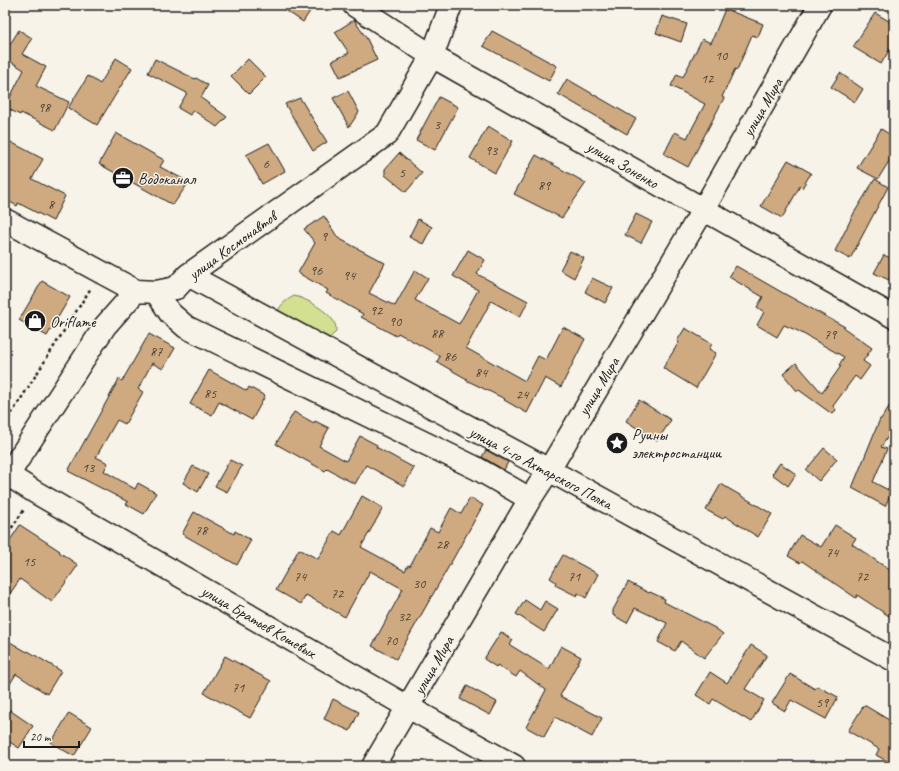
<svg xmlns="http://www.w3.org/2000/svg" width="899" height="771" viewBox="0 0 899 771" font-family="Caveat,sans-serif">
<rect width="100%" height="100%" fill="#f7f3e8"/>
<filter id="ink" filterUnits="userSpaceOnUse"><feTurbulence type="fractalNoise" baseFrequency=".025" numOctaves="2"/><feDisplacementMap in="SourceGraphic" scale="8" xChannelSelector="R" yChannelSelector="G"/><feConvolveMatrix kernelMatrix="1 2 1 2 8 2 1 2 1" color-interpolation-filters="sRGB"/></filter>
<g filter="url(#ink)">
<!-- green -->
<path fill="#d3df91" stroke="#787e56" d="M294,296C306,298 328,311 334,322C336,325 336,329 336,332L326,341L277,316C278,306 285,301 294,296Z"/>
<!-- building -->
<path fill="#cfaa81" stroke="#1c1c1c" d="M278,5H314L303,22Z
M725,9L763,24L758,37L752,35L737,70L735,69L722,97L724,98L688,167L664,154L675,132L687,138L705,104L671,86L677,74L683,77L702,39L711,43Z
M875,13L894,24V42L881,64L853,47Z
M662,16L687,24L681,42L656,33Z
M354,20L367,39L377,60L340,77L332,61L349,53L335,32Z
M19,30L32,38L22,54L46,67L36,86L69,102L55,130L21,113L20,115L5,107L24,70L5,58V44L9,46Z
M492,31L557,66L549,81L483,46Z
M116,58L132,68L97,125L68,108L88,76L100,84Z
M155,59L195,79L196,78L208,85L201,98L227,117L217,127L193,110L190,115L178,108L187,93L148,73Z
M248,59L266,77L249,94L231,76Z
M840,73L863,89L855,102L831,87Z
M567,79L636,119L627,134L558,94Z
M348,91L359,112L349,127L333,98Z
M439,97L458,107L435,150L416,140Z
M300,98L327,142L313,151L285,104Z
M488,126L513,141L495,173L470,158Z
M881,129L894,137V153L878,179L857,168Z
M116,133L164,160L160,167L189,182L173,205L99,164Z
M5,139L43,159L32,179L65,196L53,221L18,203L17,206L5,199Z
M269,143L285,171L262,184L246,155Z
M399,153L422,173L406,192L385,175V169Z
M536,155L586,183L562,218L514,194Z
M788,160L811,173L802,188L800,186L782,218L761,206Z
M875,179L888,187L850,259L835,251L854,213Z
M636,214L652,222L641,243L625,235Z
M324,216L338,238L385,263L369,293L395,306L415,270L428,278L415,300L459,324L478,290L453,276L468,250L485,260L477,274L528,301L520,317L491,301L466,348L525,381L538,356L546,360L563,327L585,339L561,387L545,378L527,413L504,400L505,399L466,380L467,379L437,362L440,356L398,333L396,336L361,317L363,314L326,293L328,290L298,273L315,243L304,229Z
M418,219L432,227L423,244L409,237Z
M570,251L584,258L574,278L560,270Z
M884,255L894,260V271L889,280L874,273Z
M736,266L783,293L845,327L844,328L872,348L863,361L870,366L860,380L855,376L833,406L836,410L832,414L799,390L797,391L783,374L796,363L822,393L841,366L839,365L844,357L798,331L784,325L777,337L757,325L764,312L757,307L763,297L729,277Z
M592,278L613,288L605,303L585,292Z
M42,281L70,297L47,336L19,320Z
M685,328L712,344L709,349L716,353L696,388L663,368L679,342L677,341Z
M149,334L175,348L163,369L152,363L138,389L143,392L125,424L117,420L96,457L108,463L104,471L135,489L138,483L156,493L144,514L126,504L128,502L68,471L119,379L122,381Z
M209,370L247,391L249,387L265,396L252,420L219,402L212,415L190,404Z
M894,399V427L881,447L887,449L873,482L892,492L885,506L852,488L880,419H881Z
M639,400L671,420L657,441L626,421Z
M294,412L314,423L315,421L329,428L319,446L346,461L360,436L377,445L376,447L414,468L404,486L366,465L355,484L327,469L325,471L276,444Z
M824,448L837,459L819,481L806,470Z
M486,450L508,462L504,470L482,457Z
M230,460L242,466L227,492L215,486Z
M780,463L796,474L788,486L772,474Z
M193,466L208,474L198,492L183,483Z
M721,484L772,514L758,537L725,516L723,519L706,510Z
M362,496L383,508L361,547L405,571L408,565L410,566L430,528L438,532L451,508L461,514L470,498L483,505L453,559L396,659L372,646L403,589L370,571L345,617L306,595L301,604L276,590L299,549L318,559L334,531L341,535Z
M194,512L234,534L235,531L251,540L237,565L182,534Z
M20,525L60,551L59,552L78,565L52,602L20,579L5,601V548Z
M835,525L856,538L852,544L894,573V608L889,616L857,595L856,598L802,561L800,563L788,556L800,535L821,547Z
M563,555L598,574L586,598L578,593L577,596L555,585L556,582L550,578Z
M628,582L649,593L650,592L665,599L664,602L715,628L723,634L704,658L681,641L675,651L658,642L667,623L635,608L627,623L613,615V610Z
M525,600L540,610L545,601L558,609L544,632L516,614Z
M501,632L513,640L510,645L549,669L561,646L581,657L560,696L602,718L592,737L555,717L544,737L526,727L546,690L520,671L516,677L497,665L496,667L484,659Z
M5,639L27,652L28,651L61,671L47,694L16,674L5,692Z
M751,645L767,655L745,689L764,700L751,722L713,699L710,704L696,695L710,672L727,683Z
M225,656L271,681L250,718L204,693Z
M790,674L815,689L817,686L838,697L826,719L791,700L785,711L772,703Z
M467,686L497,702L490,715L460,699Z
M333,699L359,712L350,731L324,719Z
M864,705L894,723V765L876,755L879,749L848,731Z
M5,707L33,726L19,748L5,739Z
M69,713L92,727L74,756L51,743Z"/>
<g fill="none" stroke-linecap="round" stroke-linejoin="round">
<!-- minor casing -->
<g stroke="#1c1c1c" stroke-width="25">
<path id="minor" d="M354,5L432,56L894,317
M5,220L136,291
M188,275L549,470L894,660
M156,292L170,313L186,327L476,468L530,499
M5,473L35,492L408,707L514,766
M8,475L105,326L136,291L156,292L176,288L188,275L387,134L432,56L451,5
M373,766L530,499L549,470L703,210L820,5"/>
</g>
<!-- path -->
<path stroke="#1c1c1c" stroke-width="2.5" stroke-dasharray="3 3" stroke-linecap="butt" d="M5,424L91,288
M5,538L25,508"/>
<!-- minor -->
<use href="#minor" stroke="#f7f3e8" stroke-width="22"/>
</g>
</g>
<!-- icons -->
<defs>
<g id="office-disc" transform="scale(1.15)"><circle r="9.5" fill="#1c1c1c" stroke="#f7f3e8"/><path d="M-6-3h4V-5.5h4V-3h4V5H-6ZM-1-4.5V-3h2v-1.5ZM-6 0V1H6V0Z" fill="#fff"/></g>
<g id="shop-disc" transform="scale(1.15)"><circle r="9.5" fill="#1c1c1c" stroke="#f7f3e8"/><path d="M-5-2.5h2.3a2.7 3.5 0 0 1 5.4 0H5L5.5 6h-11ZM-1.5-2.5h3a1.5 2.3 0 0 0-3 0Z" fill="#fff"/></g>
<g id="sight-disc" transform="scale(1.15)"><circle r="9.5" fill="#1c1c1c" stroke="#f7f3e8"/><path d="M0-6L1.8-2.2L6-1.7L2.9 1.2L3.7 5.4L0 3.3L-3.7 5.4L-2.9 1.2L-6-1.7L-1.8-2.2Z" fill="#fff"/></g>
</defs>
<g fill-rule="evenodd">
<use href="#office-disc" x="123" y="178"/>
<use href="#shop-disc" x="35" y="321"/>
<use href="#sight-disc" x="617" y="443"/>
</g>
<g text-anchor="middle" stroke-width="3" stroke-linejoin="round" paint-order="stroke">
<!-- number labels -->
<g font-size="14" fill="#494035">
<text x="721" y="60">10</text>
<text x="707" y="83">12</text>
<text x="44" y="112">98</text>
<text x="437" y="129">3</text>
<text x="491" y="155">93</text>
<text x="266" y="168">6</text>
<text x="402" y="177">5</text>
<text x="544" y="190">89</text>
<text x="51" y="209">8</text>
<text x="324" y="241">9</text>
<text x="316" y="275">96</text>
<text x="349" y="280">94</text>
<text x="376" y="315">92</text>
<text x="395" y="326">90</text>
<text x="437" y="338">88</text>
<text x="830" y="339">79</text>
<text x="156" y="356">87</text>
<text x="450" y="361">86</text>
<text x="481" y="377">84</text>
<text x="210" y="398">85</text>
<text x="522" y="399">24</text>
<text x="88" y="472">13</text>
<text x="201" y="535">78</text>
<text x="442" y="549">28</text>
<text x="832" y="557">74</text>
<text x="29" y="566">15</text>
<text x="300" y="581">74</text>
<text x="574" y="581">71</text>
<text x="862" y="581">72</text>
<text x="419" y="588">30</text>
<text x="337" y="598">72</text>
<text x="404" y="621">32</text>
<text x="391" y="645">70</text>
<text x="238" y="692">71</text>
<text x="822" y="707">59</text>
</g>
<!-- street labels -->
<g font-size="16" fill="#1c1c1c" stroke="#f7f3e8">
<text transform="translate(762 107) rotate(-60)" y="6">улица Мира</text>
<text transform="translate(623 164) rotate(30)" y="6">улица Зоненко</text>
<text transform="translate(232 245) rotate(-36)" y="6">улица Космонавтов</text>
<text transform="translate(598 386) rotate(-59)" y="6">улица Мира</text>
<text transform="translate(541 467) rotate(28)" y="6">улица 4-го Ахтарского Полка</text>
<text transform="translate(259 621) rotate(30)" y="6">улица Братьев Кошевых</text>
<text transform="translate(433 665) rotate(-60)" y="6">улица Мира</text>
</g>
<!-- poi labels -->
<g font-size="16" fill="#1c1c1c" stroke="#f7f3e8" text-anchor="start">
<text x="138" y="184">Водоканал</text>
<text x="50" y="327">Oriflame</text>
<text x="632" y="440">Руины<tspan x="632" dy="18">электростанции</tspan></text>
</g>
</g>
<!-- margin -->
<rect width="899" height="771" fill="none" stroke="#f7f3e8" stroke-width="20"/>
<rect x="10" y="10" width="879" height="751" fill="none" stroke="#1c1c1c" stroke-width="1.5" filter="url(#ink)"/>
<!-- scale -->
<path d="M24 741v6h55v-6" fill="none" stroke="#1c1c1c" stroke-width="2"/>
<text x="30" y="741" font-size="12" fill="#1c1c1c" stroke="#f7f3e8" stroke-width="3" paint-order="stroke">20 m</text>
</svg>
